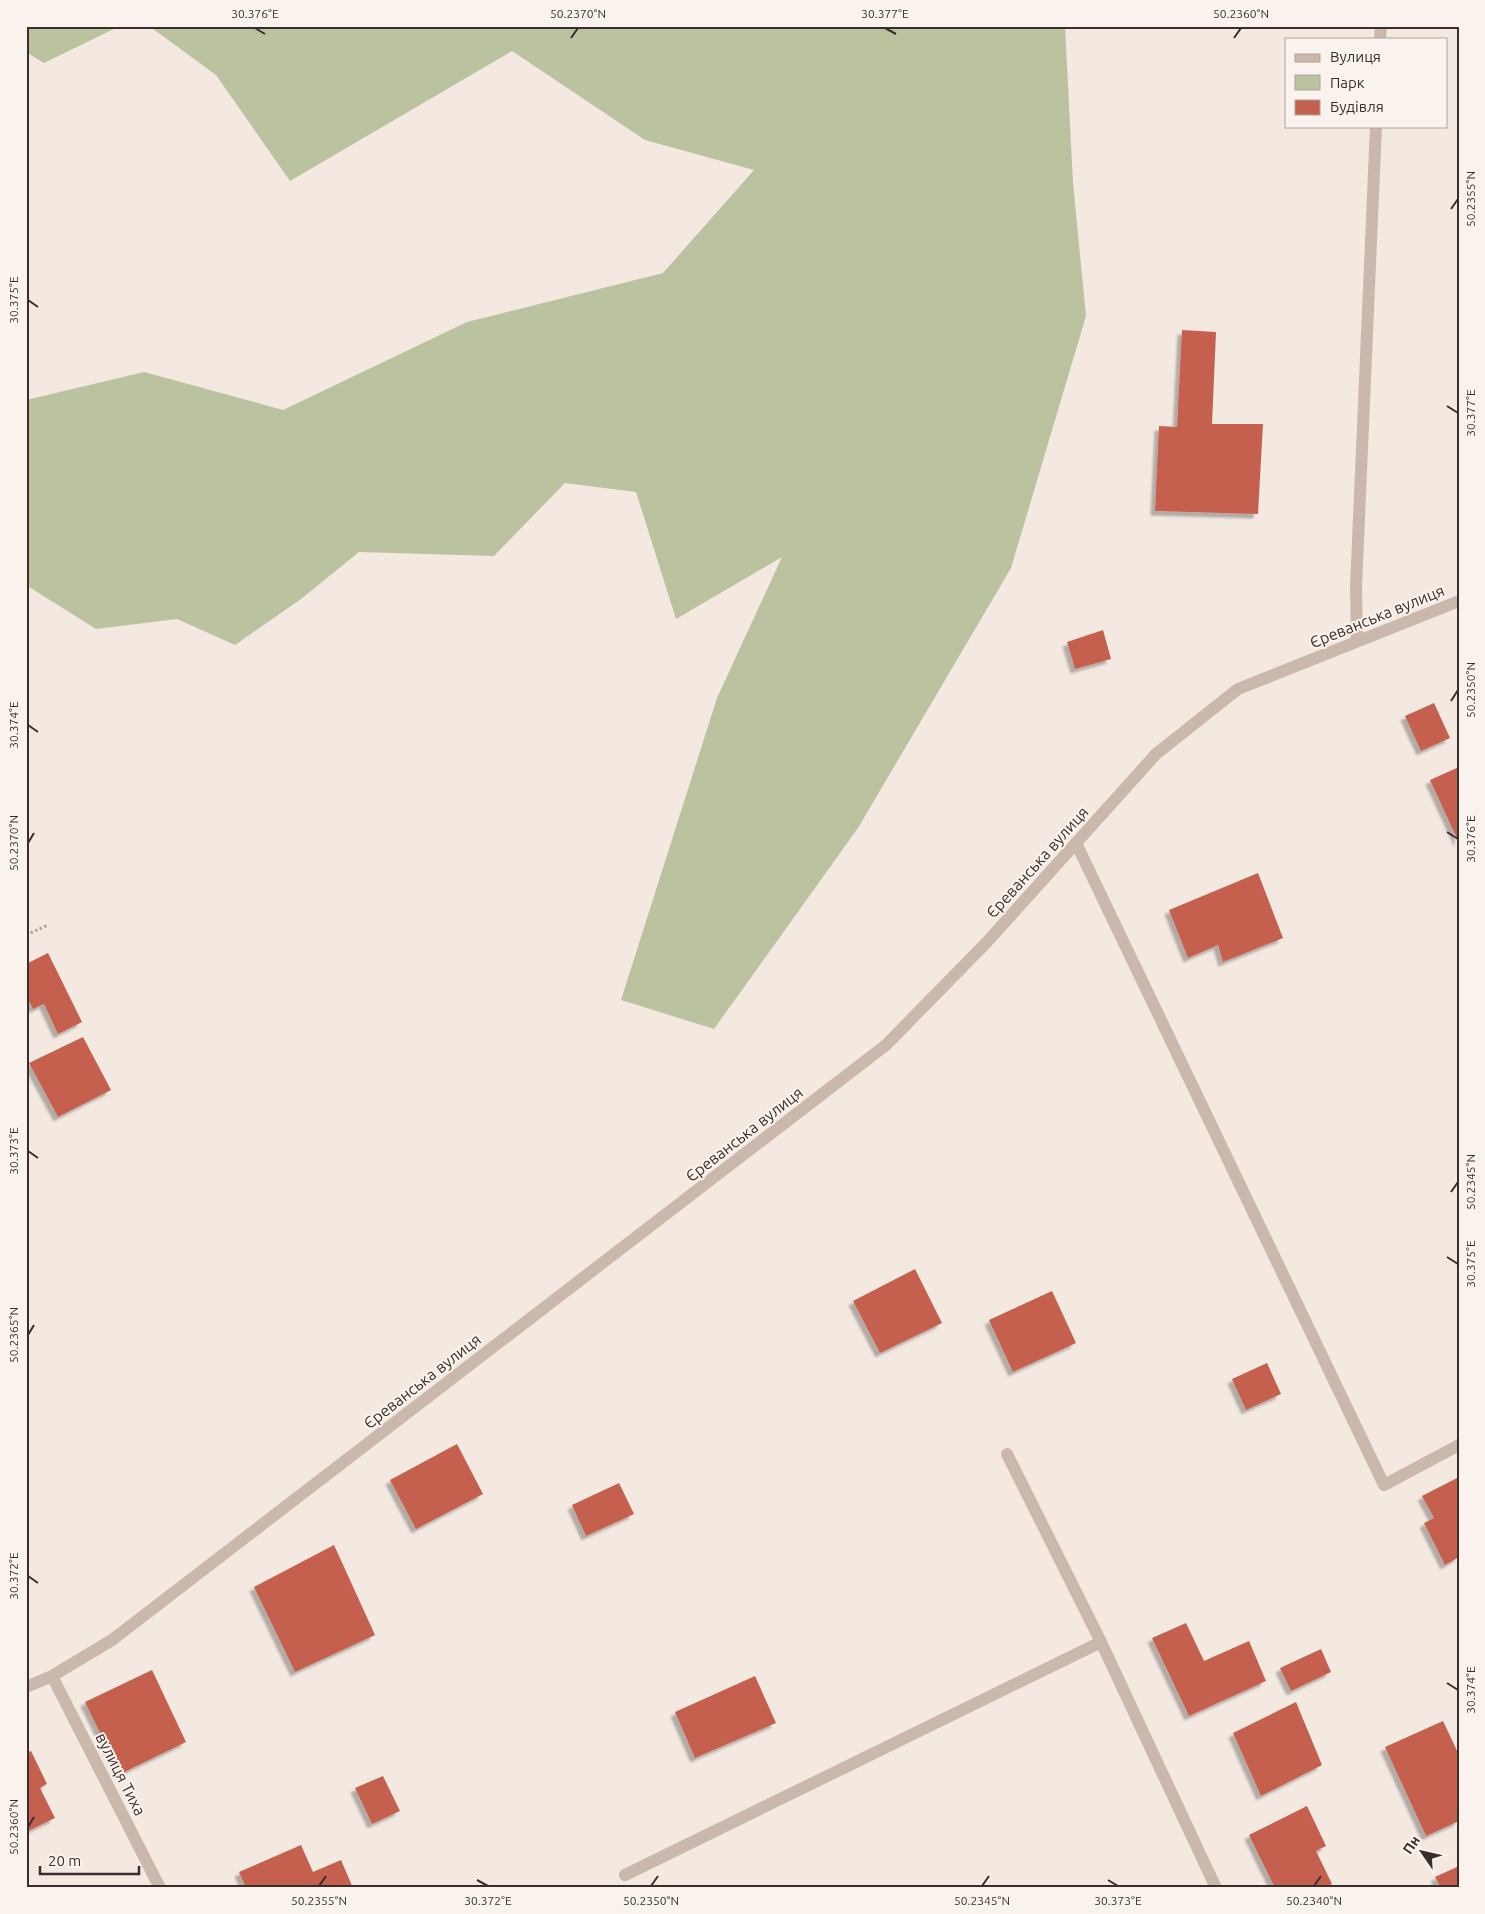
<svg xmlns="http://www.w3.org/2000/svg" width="1485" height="1914" viewBox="0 0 1485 1914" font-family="Ubuntu,sans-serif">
<defs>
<filter id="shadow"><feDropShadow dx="-4.5" dy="4.5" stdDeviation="1" flood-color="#0004"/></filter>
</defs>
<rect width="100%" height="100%" fill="#f3e9e1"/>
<!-- green -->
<path fill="#bac2a0" d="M26,26H120L44,63L26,52Z
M149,26H1065L1073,183L1086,316L1011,568L858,828L714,1029L621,1000L717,698L782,557L676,619L636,492L565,483L494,556L359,552L301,599L235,645L177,619L96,629L26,585V400L144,372L283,410L467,322L663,273L754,170L645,140L512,51L290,181L216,75Z"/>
<!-- building -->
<path fill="#c4614e" filter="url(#shadow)" d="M1182,330L1216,332L1212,424H1263L1258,514L1155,511L1159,426L1177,427Z
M1103,630L1111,659L1075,669L1067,642Z
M1434,703L1450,738L1421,751L1405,716Z
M1459,767V843L1430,780Z
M1258,873L1283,938L1223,962L1218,945L1188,958L1169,910Z
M48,953L82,1022L58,1034L44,1004L33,1009L26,995V964Z
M83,1037L111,1090L58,1117L29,1063Z
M915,1269L942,1323L880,1353L853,1301Z
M1052,1291L1076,1343L1013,1372L989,1320Z
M1267,1363L1281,1394L1246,1410L1232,1379Z
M457,1444L483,1494L416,1529L390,1480Z
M1459,1477V1557L1445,1565L1424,1523L1434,1518L1422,1496Z
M619,1483L634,1514L586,1536L572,1505Z
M334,1545L375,1635L295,1672L254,1587Z
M1186,1623L1204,1661L1249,1641L1266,1681L1189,1716L1152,1638Z
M1321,1649L1331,1672L1291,1691L1280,1668Z
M152,1670L186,1742L120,1774L85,1702Z
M755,1676L776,1723L695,1758L675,1712Z
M1296,1702L1322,1765L1261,1796L1233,1733Z
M1443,1721L1459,1755V1821L1426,1836L1385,1747Z
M31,1751L47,1784L40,1788L55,1818L26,1832V1753Z
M383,1776L400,1811L372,1824L355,1788Z
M1307,1806L1326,1846L1316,1851L1332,1884L1324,1888H1275L1249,1835Z
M301,1845L313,1872L341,1860L353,1888H246L239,1872Z
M1459,1866V1888H1441L1435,1877Z"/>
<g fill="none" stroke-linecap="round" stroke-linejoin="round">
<!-- path -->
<path stroke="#b7a296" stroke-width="3" stroke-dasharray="2.5 2.5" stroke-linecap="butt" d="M26,935L48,925"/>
<!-- street -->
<path stroke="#cbb8ac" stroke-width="12" d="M1380,39L1381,26
M1357,641L1356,587L1376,126
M1076,843L1384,1485L1459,1445
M1007,1454L1101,1642L1216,1888
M52,1676L160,1888
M26,1687L52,1676L112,1640L886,1045L987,942L1156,754L1238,689L1459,601
M625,1875L1101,1642"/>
</g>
<!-- ticks -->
<path fill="none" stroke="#3a2e2b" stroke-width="2" d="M255,28L265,34M885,28L896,34M571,38L578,28M1234,38L1241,28M1451,209L1458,199M28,300L38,307M1447,406L1458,413M1451,701L1458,690M28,725L38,732M1447,832L1458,839M28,843L34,833M28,1151L38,1158M1451,1192L1458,1182M1447,1257L1458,1264M28,1335L34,1325M28,1576L38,1583M1447,1683L1458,1690M28,1827L34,1817M477,1880L488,1886M1108,1880L1118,1886M319,1886L326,1876M651,1886L658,1876M982,1886L989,1876M1314,1886L1321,1876"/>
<g text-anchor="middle" stroke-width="4" stroke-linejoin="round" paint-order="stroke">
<!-- street labels -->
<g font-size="16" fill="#3a2e2b" stroke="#faf3ed">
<text transform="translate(1377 616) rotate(-22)" y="6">Єреванська вулиця</text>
<text transform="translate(1037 862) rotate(-48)" y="6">Єреванська вулиця</text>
<text transform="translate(744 1134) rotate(-38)" y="6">Єреванська вулиця</text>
<text transform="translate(422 1381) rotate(-38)" y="6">Єреванська вулиця</text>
<text transform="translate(121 1774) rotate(63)" y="6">вулиця Тиха</text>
</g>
</g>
<!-- border -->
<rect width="1485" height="1914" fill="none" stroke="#faf3ed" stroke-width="55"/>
<!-- legend -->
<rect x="1285" y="38" width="162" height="90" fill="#faf3ed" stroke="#ada49f"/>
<rect x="1295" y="54" width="25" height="8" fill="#cbb8ac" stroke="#ada49f"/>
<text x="1330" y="62" font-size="15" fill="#3a2e2b">Вулиця</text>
<rect x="1295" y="75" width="25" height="15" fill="#bac2a0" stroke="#ada49f"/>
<text x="1330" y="88" font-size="15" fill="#3a2e2b">Парк</text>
<rect x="1295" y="100" width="25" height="15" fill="#c4614e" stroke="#ada49f"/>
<text x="1330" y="112" font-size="15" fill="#3a2e2b">Будівля</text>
<!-- north arrow -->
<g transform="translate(1422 1852) rotate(304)" stroke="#faf3ed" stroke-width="4" paint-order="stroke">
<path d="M0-4L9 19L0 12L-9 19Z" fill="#3a2e2b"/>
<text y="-8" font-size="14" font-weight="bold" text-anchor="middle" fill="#3a2e2b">Пн</text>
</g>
<!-- scale -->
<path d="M40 1866v8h99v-8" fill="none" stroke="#3a2e2b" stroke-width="2.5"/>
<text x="48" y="1866" font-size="15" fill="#3a2e2b" stroke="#faf3ed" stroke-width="4" paint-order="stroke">20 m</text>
<rect x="28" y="28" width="1430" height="1858" fill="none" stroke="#3a2e2b" stroke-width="2"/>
<g font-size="12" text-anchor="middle" fill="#3a2e2b">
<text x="255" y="18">30.376°E</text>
<text x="578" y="18">50.2370°N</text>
<text x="885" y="18">30.377°E</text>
<text x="1241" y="18">50.2360°N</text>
<text transform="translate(1471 199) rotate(-90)" y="4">50.2355°N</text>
<text transform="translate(14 300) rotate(-90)" y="4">30.375°E</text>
<text transform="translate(1471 413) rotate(-90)" y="4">30.377°E</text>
<text transform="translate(1471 690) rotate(-90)" y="4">50.2350°N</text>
<text transform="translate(14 725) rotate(-90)" y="4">30.374°E</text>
<text transform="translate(1471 839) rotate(-90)" y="4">30.376°E</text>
<text transform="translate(14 843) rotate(-90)" y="4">50.2370°N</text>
<text transform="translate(14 1151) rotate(-90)" y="4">30.373°E</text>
<text transform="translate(1471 1182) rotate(-90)" y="4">50.2345°N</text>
<text transform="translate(1471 1264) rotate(-90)" y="4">30.375°E</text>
<text transform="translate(14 1335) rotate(-90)" y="4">50.2365°N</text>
<text transform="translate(14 1576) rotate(-90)" y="4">30.372°E</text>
<text transform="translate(1471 1690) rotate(-90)" y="4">30.374°E</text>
<text transform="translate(14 1827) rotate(-90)" y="4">50.2360°N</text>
<text x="319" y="1905">50.2355°N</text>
<text x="488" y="1905">30.372°E</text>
<text x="651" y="1905">50.2350°N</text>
<text x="982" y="1905">50.2345°N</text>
<text x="1118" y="1905">30.373°E</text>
<text x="1314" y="1905">50.2340°N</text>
</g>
</svg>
